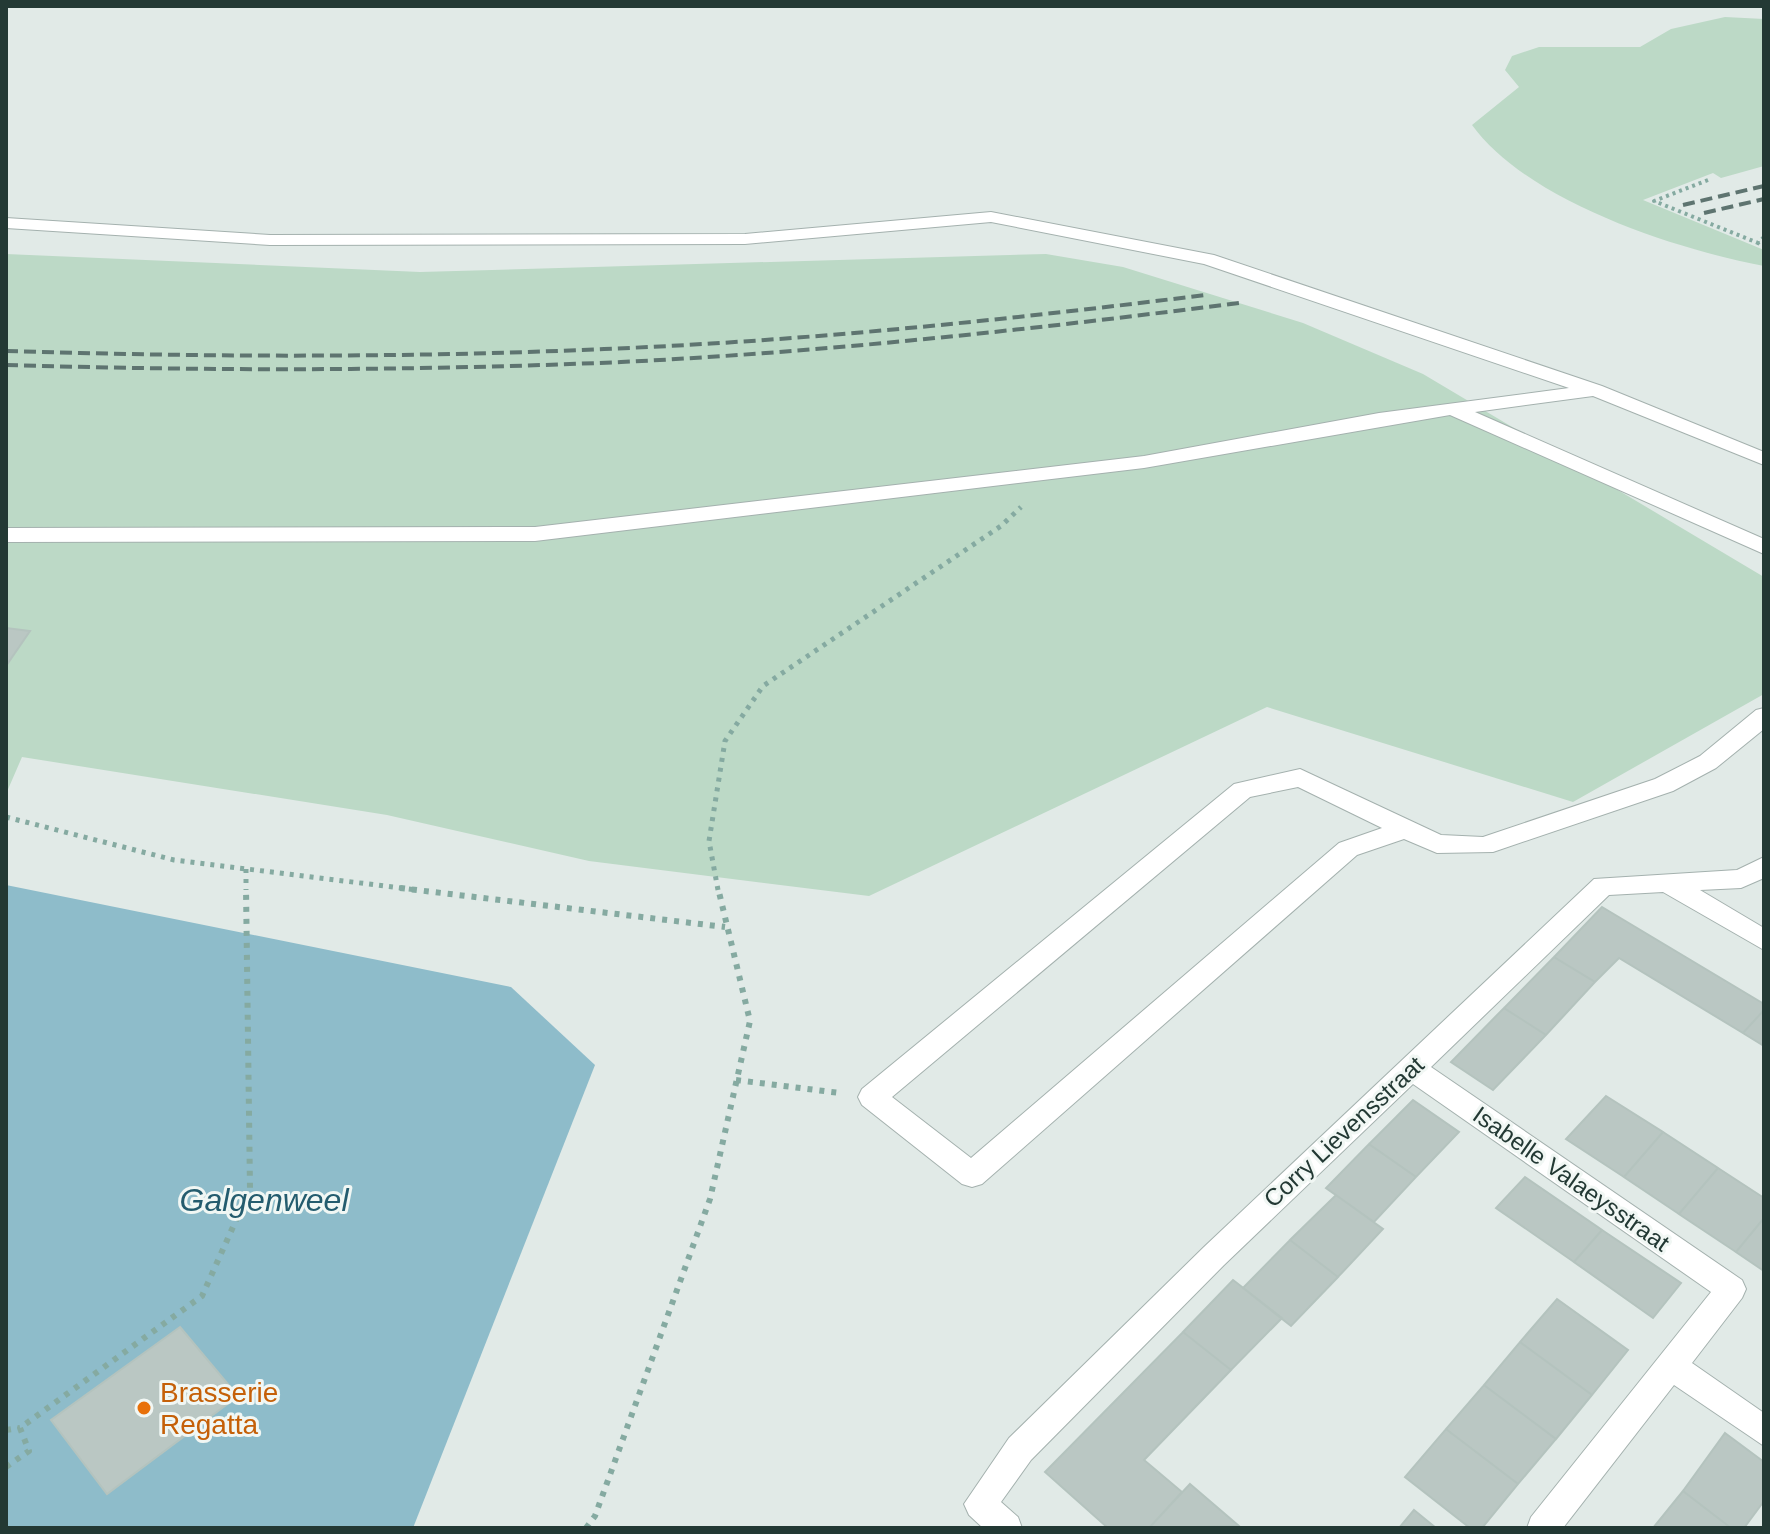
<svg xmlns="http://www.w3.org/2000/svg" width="1770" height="1534" viewBox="0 0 1770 1534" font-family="Helvetica,sans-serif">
<rect width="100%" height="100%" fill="#e1eae7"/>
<!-- green -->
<path fill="#bcd9c6" d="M1725,17L1764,19V166L1721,178L1713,173L1643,200L1764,250V266C1674,249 1527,201 1472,125L1519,87L1505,70L1512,56L1539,47H1640L1671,29Z
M6,254L420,272L1046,254L1123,267L1303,323L1423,374L1764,577V694L1573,802L1267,707L869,896L589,861L387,815L22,757L6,794Z"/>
<!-- water -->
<path fill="#8ebcca" d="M6,885L511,987L595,1065L413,1528H6Z"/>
<!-- building -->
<path fill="#bac7c3" stroke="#b4c3be" stroke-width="2" d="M6,628L30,631L6,666Z
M1602,907L1764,1004V1010L1743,1033L1619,958L1595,982L1554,957Z
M1554,957L1595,982L1546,1035L1504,1008Z
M1504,1008L1546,1035L1493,1090L1451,1062Z
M1764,1010V1046L1743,1033Z
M1606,1096L1663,1132L1624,1177L1566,1139Z
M1413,1100L1459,1132L1416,1177L1369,1144Z
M1663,1132L1718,1168L1679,1214L1624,1177Z
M1369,1144L1416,1177L1374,1222L1326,1188Z
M1718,1168L1764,1198V1218L1736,1252L1679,1214Z
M1525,1177L1602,1230L1574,1262L1496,1208Z
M1336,1195L1383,1229L1338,1277L1290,1240Z
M1764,1218V1271L1736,1252Z
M1602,1230L1681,1283L1653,1318L1574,1262Z
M1290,1240L1338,1277L1291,1326L1243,1288Z
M1233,1280L1282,1318L1231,1370L1183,1332Z
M1557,1299L1628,1350L1592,1395L1520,1342Z
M180,1327L238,1396L107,1494L51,1420Z
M1183,1332L1231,1370L1144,1460L1182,1492L1149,1528H1108L1045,1472Z
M1520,1342L1592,1395L1556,1439L1484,1385Z
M1484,1385L1556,1439L1518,1484L1446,1429Z
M1446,1429L1518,1484L1482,1528H1470L1405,1477Z
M1725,1433L1764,1462V1501L1744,1528H1731L1683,1491Z
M1190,1484L1239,1526L1149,1528Z
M1683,1491L1731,1528H1653Z
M1414,1510L1436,1528H1399Z"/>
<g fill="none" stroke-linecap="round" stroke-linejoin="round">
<!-- lane casing -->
<g stroke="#a4b1ae" stroke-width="2">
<path id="lane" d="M991,212L1214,255L1602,386L1764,452V465L1593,396L1475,412L1764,539V554L1450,415L1144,468L535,541L6,542V528L535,527L1144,456L1379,413L1569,388L1204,264L991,222L745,244L270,245L6,228V218L270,235L745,234Z
M1764,708V729L1716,768L1673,791L1493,852L1437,853L1404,839L1357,855L982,1184L972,1187L962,1184L862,1105L858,1097L862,1089L1234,784L1300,769L1441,835L1483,837L1655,779L1700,756L1756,710ZM1298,787L1382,828L1339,843L971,1158L892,1097L1250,797Z"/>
</g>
<!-- street casing -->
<g stroke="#a4b1ae" stroke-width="2">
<path id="street" d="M1764,857V878L1741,888L1700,890L1764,928V950L1663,892L1609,895L1431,1067L1742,1280L1746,1289L1742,1298L1692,1363L1764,1413V1446L1674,1385L1563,1528H1527L1531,1517L1711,1292L1413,1084L1224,1265L1031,1460L1001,1502L1018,1517L1022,1528H983L969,1515L964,1504L1009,1438L1204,1247L1594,879L1737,870Z"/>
</g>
<!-- path-far2 -->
<path stroke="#85aaa1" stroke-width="4" stroke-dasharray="3 4" stroke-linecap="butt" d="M1708,180L1654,201L1758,243
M1764,237L1758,243L1764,245"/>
<!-- path-far1 -->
<path stroke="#85aaa1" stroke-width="5" stroke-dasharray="4 6" stroke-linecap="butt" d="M6,817L174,860L417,890
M246,869V890
M718,890L709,841L725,741L763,686L1001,526L1021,507"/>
<!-- path -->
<path stroke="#85aaa1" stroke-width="6" stroke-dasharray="5 7" stroke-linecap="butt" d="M400,888L725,927
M736,1080L840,1093
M6,1430L20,1428
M6,1467L29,1451L20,1428L202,1296L250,1189L246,888
M586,1528L595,1516L710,1199L750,1021L718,888"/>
<!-- lane -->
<use href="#lane" fill="#fff" fill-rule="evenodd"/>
<!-- street -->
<use href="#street" fill="#fff" fill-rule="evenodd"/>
<!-- rail -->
<path stroke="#5e7470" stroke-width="4" stroke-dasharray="12 6" stroke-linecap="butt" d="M1683,205L1764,186
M1704,213L1764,199
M6,351C205,357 404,358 604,349C805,341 1005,320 1205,295
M6,365C211,371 416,371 621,362C828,352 1034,329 1239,303"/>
</g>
<!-- markers -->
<circle fill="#e8710a" stroke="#f1f7f4" stroke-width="3" cx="144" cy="1408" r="8"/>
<g text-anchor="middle" stroke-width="6" stroke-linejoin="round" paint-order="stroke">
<!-- street labels -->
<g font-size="24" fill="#233934" stroke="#f1f7f4">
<text transform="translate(1344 1132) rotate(-43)" y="8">Corry Lievensstraat</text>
<text transform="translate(1571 1179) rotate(35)" y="8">Isabelle Valaeysstraat</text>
</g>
<!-- near-food labels -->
<g font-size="28" fill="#c56008" stroke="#f1f7f4" text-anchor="start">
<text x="160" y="1402">Brasserie<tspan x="160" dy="32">Regatta</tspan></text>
</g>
<!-- near-water labels -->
<g font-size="32" font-style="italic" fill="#245c6e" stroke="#f1f7f4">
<text x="264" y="1211">Galgenweel</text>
</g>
</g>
<!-- border -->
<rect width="1770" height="1534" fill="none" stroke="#233934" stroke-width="16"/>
</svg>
